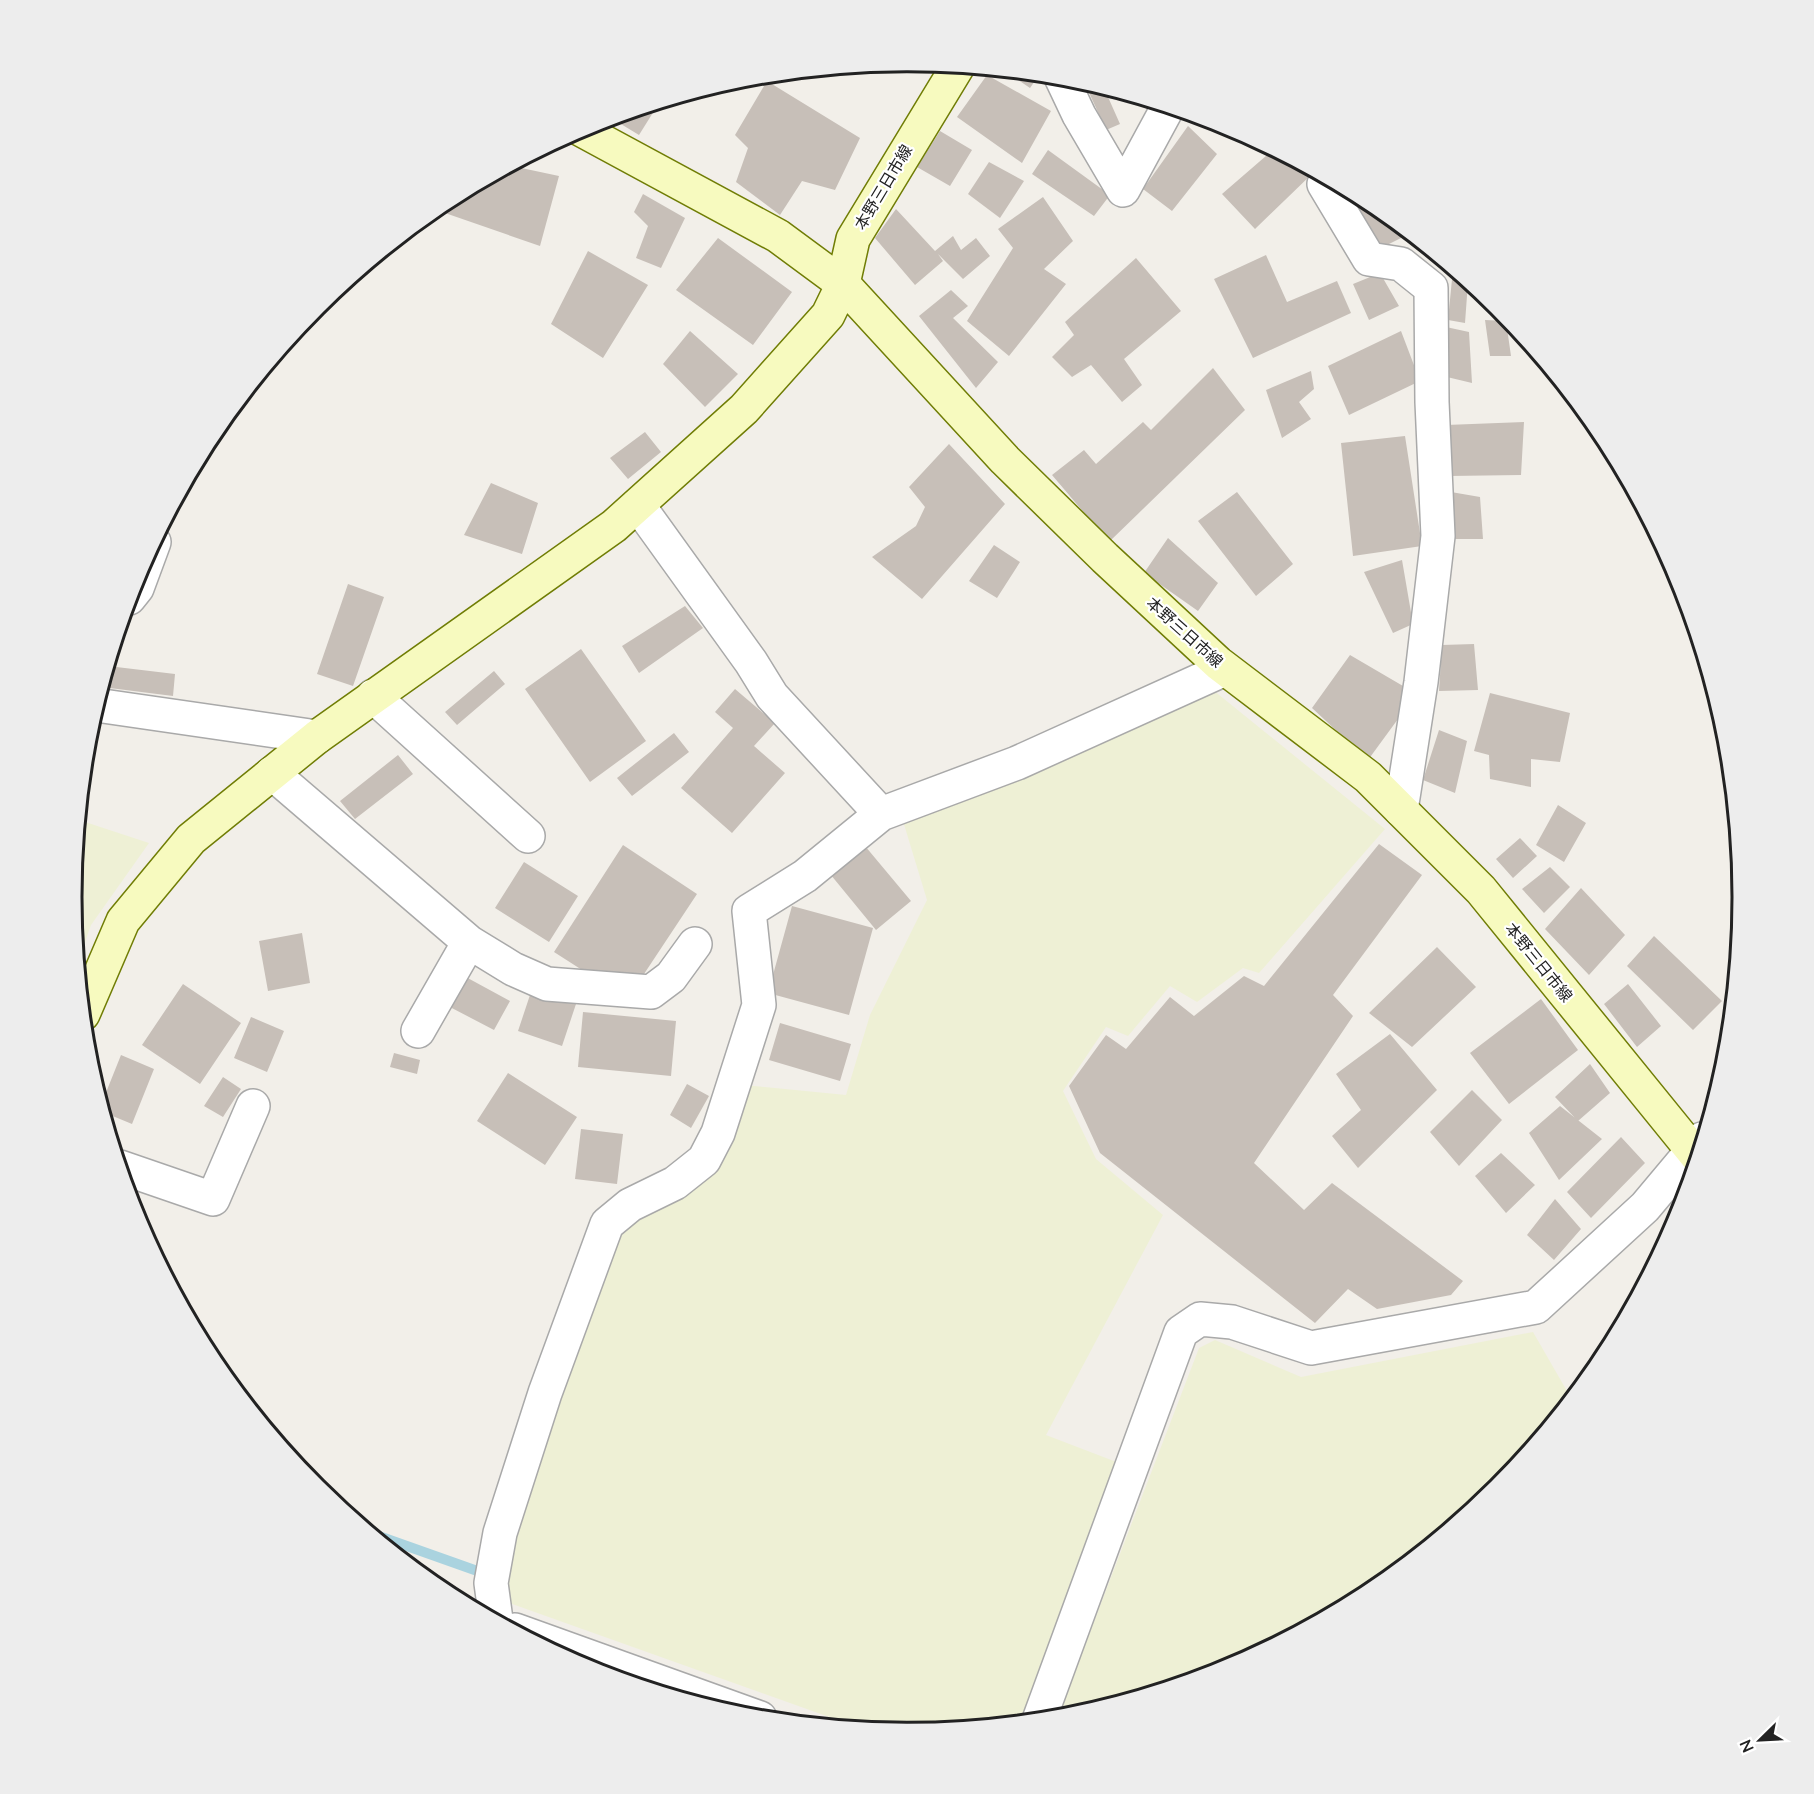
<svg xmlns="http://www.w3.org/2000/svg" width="1814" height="1794" viewBox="0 0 1814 1794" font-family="'Nunito Sans','Noto Sans JP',sans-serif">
<rect width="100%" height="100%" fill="#f2efe9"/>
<!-- farmland -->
<path fill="#eef0d5" d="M1213,690L1385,829L1259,973L1243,968L1197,1002L1170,986L1128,1036L1106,1027L1063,1091L1096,1159L1163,1215L1046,1435L1119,1463L1020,1721L907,1732L860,1728L498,1599L513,1523L618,1239L642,1214L691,1191L714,1172L744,1085L846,1095L870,1015L927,900L903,821Z
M79,820L149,843L91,925L78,962L72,897Z
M1533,1332L1571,1398L1498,1488L1371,1592L1226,1669L1070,1717L1057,1718L1199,1348L1215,1340L1301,1377Z"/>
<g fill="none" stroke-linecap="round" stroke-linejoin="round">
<!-- stream -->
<path stroke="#aad3df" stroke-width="10" d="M373,1534L483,1573V1579"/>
</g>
<!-- building -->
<path fill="#c7bfb8" d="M1005,71L1039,75L1030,88Z
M987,75L1051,111L1022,163L957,117Z
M767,81L860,138L835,190L802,181L780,215L736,182L748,148L735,135Z
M1094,85L1104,88L1120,124L1106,130L1087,88Z
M659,103L639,135L611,118L645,108Z
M1188,126L1217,154L1172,211L1143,189Z
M940,131L972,150L950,186L917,167Z
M1048,150L1110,195L1094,216L1032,174Z
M1273,150L1314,172L1255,229L1222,194Z
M989,162L1024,181L1000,218L968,194Z
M512,166L559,176L540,246L445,213L451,198Z
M643,194L685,218L661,268L636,258L648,226L634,212Z
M1043,197L1073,241L1044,269L1066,284L1009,356L967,321L1013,248L998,229Z
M1364,199L1371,203L1409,234L1375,251L1356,203Z
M896,209L935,251L953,236L961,250L976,238L990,256L963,279L938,254L943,261L915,285L875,238Z
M718,238L792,292L753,345L676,290Z
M588,251L648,285L603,358L551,324Z
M1266,255L1287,302L1337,281L1351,313L1253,358L1214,279Z
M1136,258L1181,311L1124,359L1142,385L1122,402L1091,365L1072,377L1052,357L1074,335L1065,322Z
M1453,269L1468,282L1465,323L1448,320Z
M1380,273L1399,306L1369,320L1353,284Z
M951,290L968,306L953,318L998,362L976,388L919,316Z
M1485,320L1506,321L1511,356H1490Z
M1446,327L1469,332L1472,383L1447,377Z
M690,331L738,374L705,407L663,364Z
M1401,331L1420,381L1349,415L1328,366Z
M1213,368L1245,410L1109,542L1052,475L1084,450L1096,464L1143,422L1151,430Z
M1311,371L1314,389L1299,402L1311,419L1282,438L1266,390Z
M1524,422L1521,475L1449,476L1446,425Z
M645,432L661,452L628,479L610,458Z
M1405,436L1422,546L1353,556L1341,443Z
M949,444L1005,504L922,599L872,557L916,526L925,507L909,487Z
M491,483L538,503L522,554L464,535Z
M1237,492L1293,564L1256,596L1198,521Z
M1451,492L1480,497L1483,539H1448Z
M1168,538L1218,583L1198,611L1144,573Z
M994,545L1020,562L997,598L969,581Z
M1402,560L1413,624L1393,633L1364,572Z
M348,584L384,597L353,686L317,674Z
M685,606L703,628L639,673L622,646Z
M1474,644L1478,690L1439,691L1442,645Z
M581,649L646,741L590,782L525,689Z
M1350,655L1403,686L1398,719L1368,760L1312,708Z
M108,666L175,674L173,696L102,687Z
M494,671L505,684L457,725L445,712Z
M735,689L775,723L754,746L785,773L732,833L681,788L733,728L715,712Z
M1490,693L1570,713L1560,762L1531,759V787L1490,779L1489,755L1474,751Z
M1439,730L1467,741L1455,793L1423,780Z
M674,733L689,752L632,796L617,778Z
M398,755L413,774L355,819L340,801Z
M1558,805L1586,823L1564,862L1536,845Z
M1520,838L1537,856L1513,878L1496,859Z
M860,840L911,901L876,930L826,869Z
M1379,844L1422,875L1333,995L1353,1016L1254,1163L1304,1210L1332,1183L1463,1281L1451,1295L1377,1309L1348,1289L1315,1323L1100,1153L1069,1086L1106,1035L1126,1049L1170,997L1194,1016L1244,976L1264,986Z
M623,845L697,894L644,974L593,977L554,952Z
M524,862L578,896L549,942L495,908Z
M1550,867L1570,887L1544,913L1522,889Z
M1581,888L1625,935L1589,975L1545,929Z
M792,906L873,928L849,1015L768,993Z
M302,933L310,983L268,991L259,941Z
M1654,936L1722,1001L1693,1030L1627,966Z
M1437,947L1476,987L1412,1047L1369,1013Z
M464,976L510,1001L494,1030L448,1006Z
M183,984L241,1023L200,1084L142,1045Z
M1628,984L1661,1026L1637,1047L1604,1004Z
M532,989L576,1004L562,1046L518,1031Z
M1541,999L1578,1050L1509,1104L1470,1053Z
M583,1012L676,1021L671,1076L578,1067Z
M251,1017L284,1031L267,1072L234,1058Z
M780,1023L851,1044L840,1081L769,1060Z
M1390,1034L1437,1090L1358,1168L1332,1136L1361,1110L1336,1074Z
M394,1053L420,1060L417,1074L390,1067Z
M121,1055L154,1069L132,1124L103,1112L101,1105Z
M1590,1064L1610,1093L1578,1121L1555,1097Z
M508,1073L577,1117L545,1165L477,1121Z
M223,1077L241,1089L223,1117L204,1106Z
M687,1084L709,1096L691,1128L670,1115Z
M1472,1090L1502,1120L1459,1166L1430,1132Z
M1560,1106L1602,1139L1559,1180L1529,1133Z
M581,1129L623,1134L617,1184L575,1179Z
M1621,1137L1645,1163L1591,1218L1567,1192Z
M1501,1153L1535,1185L1506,1213L1475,1176Z
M1555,1199L1581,1229L1554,1260L1527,1235Z"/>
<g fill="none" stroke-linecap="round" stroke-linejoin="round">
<!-- street casing -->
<g stroke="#a9a9a9" stroke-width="36">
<path id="street" d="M1061,77L1079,115L1123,190L1168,107
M1324,184L1369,259L1401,264L1431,288L1432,402L1438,536L1421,682L1401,810
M129,598L137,588L154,542
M373,696L528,836
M96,705L317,737
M272,773L469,942L513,969L547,984L651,992L671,977L695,944
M881,814L1017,763L1225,669
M418,1031L469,942
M120,1167L213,1199L253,1106
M496,1620L491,1583L500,1533L545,1393L607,1224L630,1205L675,1183L704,1160L718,1133L759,1005L749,911L805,876L881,814L772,696L751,662L638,505
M515,1630L760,1718
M1039,1720L1181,1332L1200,1319L1232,1322L1311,1348L1536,1307L1645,1207L1702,1139"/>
</g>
<!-- secondary casing -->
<g stroke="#707d05" stroke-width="36">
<path id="secondary" d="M958,66L853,239L843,284L1005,460L1105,558L1218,663L1368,777L1481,890L1697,1156
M83,1014L123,921L191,839L317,737L614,526L744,409L828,315L843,284L778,236L580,129"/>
</g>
<!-- street -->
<use href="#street" stroke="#fff" stroke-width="33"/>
<!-- secondary -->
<use href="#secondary" stroke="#f7fabf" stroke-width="33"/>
</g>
<g text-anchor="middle" stroke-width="4.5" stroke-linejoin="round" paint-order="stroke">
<!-- street labels -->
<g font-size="16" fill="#222" stroke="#fff">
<text transform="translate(883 187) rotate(-59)" y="6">本野三日市線</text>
<text transform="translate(1185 632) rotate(42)" y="6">本野三日市線</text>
<text transform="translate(1539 962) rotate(51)" y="6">本野三日市線</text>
</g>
</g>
<!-- crop -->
<path d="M0 0H1814V1794H0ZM82 897a825 825 0 1 1 1650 0a825 825 0 1 1-1650 0Z" fill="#ededed" fill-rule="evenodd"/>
<path fill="none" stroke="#222" stroke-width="3" d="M82 897a825 825 0 1 1 1650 0a825 825 0 1 1-1650 0Z"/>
<!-- north arrow -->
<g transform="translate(1760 1740) rotate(246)" stroke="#ffffff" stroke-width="4.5" paint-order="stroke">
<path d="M0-4.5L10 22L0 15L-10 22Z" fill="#222222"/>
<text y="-9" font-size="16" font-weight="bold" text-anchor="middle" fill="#222222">N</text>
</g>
</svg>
